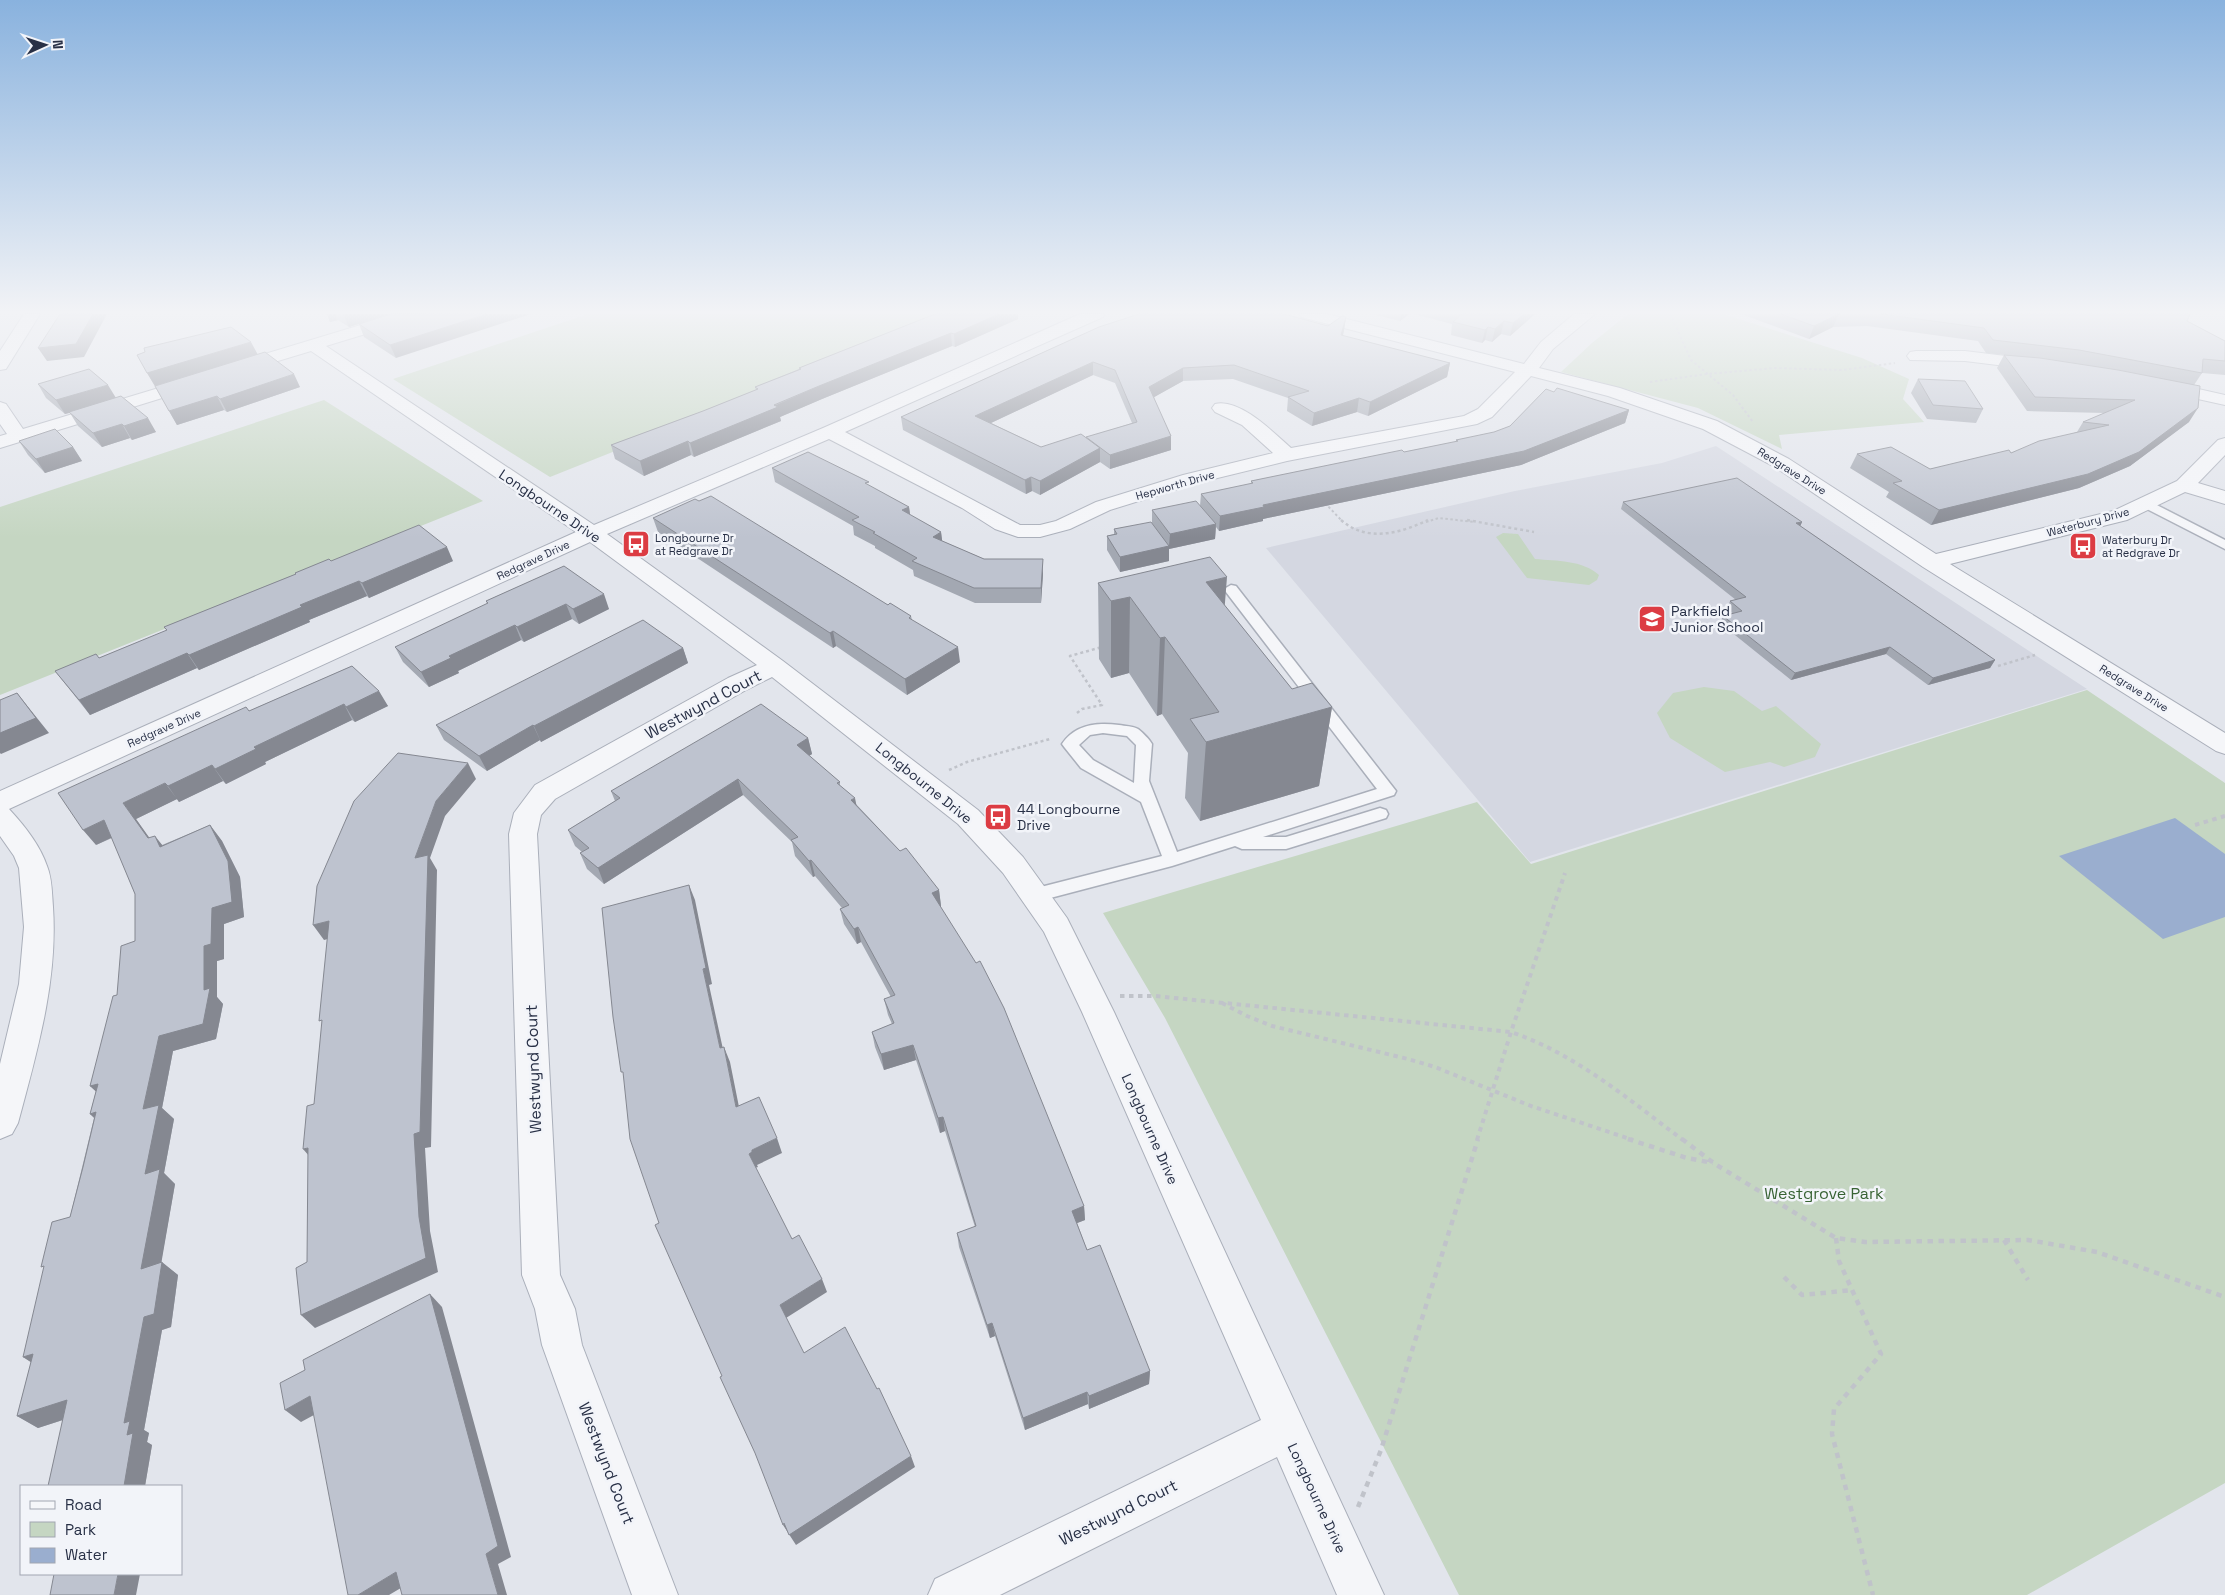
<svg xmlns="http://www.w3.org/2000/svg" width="2225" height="1595" viewBox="0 0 2225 1595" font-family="'Space Grotesk',sans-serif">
<rect width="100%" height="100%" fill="#e2e5ec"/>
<!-- built -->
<path fill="#d4d7e1" d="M1716,446L2087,689L1530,862L1266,548L1515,491L1662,463Z"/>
<!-- green -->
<path fill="#c5d6c2" d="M588,314H958L550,477L393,379Z
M1628,314H1723L1862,358L1909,379L1903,399L1924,422L1779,435L1782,449L1698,408L1561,372L1592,343Z
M324,400L483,501L0,695V507Z
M1503,533L1518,534L1535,559C1557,561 1582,560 1599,575L1597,580L1589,585L1527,578L1496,537Z
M1704,687L1734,691L1762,711L1776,706L1821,744L1815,757L1784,767L1770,762L1725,772L1670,738L1657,713L1673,693Z
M2087,690L2225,783V1483L2027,1595H1459L1165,1018L1103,913L1477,802L1531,864Z"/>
<!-- water -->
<path fill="#9aaecf" d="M2175,818L2225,854V917L2163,939L2059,856Z"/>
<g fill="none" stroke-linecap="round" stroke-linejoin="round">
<!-- service casing -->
<g stroke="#aaafba" stroke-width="3">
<path id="service" d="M2147,500L2225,540V549L2143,507L2141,504L2143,501Z
M1231,585L1236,586L1396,791L1394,795L1263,837H1286L1380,808L1386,810L1388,814L1386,818L1286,849H1242L1235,846L1172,866L1035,902L1029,900L1026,895L1029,890L1162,856L1141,802L1081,768L1065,748L1062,744C1075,724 1098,722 1119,725C1125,726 1133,726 1138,729C1143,733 1149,739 1152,744L1149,781L1177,852L1377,789L1226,592L1224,589ZM1103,733L1127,736L1136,745L1134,783L1093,760L1079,745L1090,735Z"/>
</g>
<!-- minor casing -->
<g stroke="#aaafba" stroke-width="2">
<path id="minor" d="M24,314H40L6,369L0,370V351Z
M397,314H423L421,317L326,346L594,525L823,428L1080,314H1105L1103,317L845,432L1020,525H1040L1056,521L1096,502L1183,475L1273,453L1242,425L1215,412L1212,408L1215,404C1240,398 1274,433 1291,448L1464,416L1478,409L1515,372L1301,317L1299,314H1327L1524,364L1541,342L1574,314H1595L1553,349L1539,368L1620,388L1717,421L1789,459L1936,554L2113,511L2177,481L2218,440L2225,438V455L2198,483L2225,491V504L2185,492L2127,520L1950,564L2225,733V754L2216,751L1923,567L1775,467L1703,429L1608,396L1531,376L1492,417L1477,424L1287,461L1197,483L1110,510L1070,529L1040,537H1018L995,529L962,508L829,439L607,534L783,661L978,810L1023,857L1067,918L1114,1012L1384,1595H1337L1277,1457L1000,1595H928L935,1579L1261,1420L1082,1012L1044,932L1003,873L958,824L772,677L746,690L555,799L541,815L537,834L560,1275L575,1309L582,1345L678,1595H632L542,1345L535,1309L522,1275L509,834L514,813L535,785L728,678L757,665L590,542L9,809C24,825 40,845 47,866C52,878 52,893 53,907C58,981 37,1052 18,1123L12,1134L0,1139V1064L19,984L24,927L19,868L14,856L0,836V791L576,532L311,351L238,373L232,372L229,368L232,364Z
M1916,351H1965L2039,360L2045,361L2048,365L2045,369L2039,370L1965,361L1910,360L1907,356L1910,352Z
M195,377L201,378L204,382L201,386L0,448V436L7,434L0,424V402L6,404L23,429Z
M2163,381L2225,395V405L2157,390L2154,386L2157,382Z"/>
</g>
<!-- path-far3 -->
<path stroke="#c0c3ca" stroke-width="2" stroke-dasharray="2.5 2.5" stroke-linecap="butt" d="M1670,314L1691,360L1733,395L1753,422
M1650,382L1707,374L1775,368L1842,370L1895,363
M1325,503L1343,522
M1426,522L1439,518L1474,522"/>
<!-- path-far2 -->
<path stroke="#c0c3ca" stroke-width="2.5" stroke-dasharray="3 3" stroke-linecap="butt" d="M1341,520C1367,543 1401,533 1428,520
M1467,520L1534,532
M1998,666L2035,655
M1077,713L1082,709L1102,705L1070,656L1102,647
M949,770L967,762L1050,739"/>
<!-- path-far1 -->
<path stroke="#c0c3ca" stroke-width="4" stroke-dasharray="4.5 4.5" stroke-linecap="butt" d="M2195,825L2225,816
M1120,996H1155L1511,1032C1576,1054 1629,1100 1683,1140
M1222,1003L1247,1016L1272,1026L1408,1059L1435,1067L1531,1106L1633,1140
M1477,1140L1511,1032L1565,873"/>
<!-- path -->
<path stroke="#c0c3ca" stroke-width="4.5" stroke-dasharray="5.5 5.5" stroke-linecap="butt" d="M1628,1139L1687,1158L1713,1163
M1682,1139L1715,1164L1836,1238L1865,1242L2028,1240L2097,1252L2225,1297
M1836,1238L1839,1261L1881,1354L1834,1409L1832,1434L1873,1595
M2004,1240L2028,1280
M1784,1277L1802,1295L1853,1290
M1358,1507L1381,1450L1478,1139"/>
<!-- service -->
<use href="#service" fill="#f5f6f9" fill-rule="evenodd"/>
<!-- minor -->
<use href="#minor" fill="#f5f6f9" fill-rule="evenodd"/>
</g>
<!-- wall -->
<path fill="#a3a8b2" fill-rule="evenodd" d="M327,314H390L349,327L338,320L330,322Z
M391,314L396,358L364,337L359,324Z
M935,314H1018V319L955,347L952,346L822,399L780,417L781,421L694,457L691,455L644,476L615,459L611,445L703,411L756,390L755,387L799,369V368Z
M1372,314H1409L1400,321Z
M1414,314H1535L1510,336L1501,334L1492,342L1485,340L1482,343L1451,335L1452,324Z
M1741,314H2190L2187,321L2225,341V375L2202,373L2194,385L2189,422L2130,466L2079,488L1931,525L1886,497L1889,492L1850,468L1857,454L1930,469L2011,453L2077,432L2083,422L2105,413L2027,411L1997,368L2004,355L1986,353L1978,341L1867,326L1833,327L1809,339Z
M1346,317L1343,336L1450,363L1447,377L1368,416L1357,412L1312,426L1287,411L1288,398L1233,379L1183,381L1154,397L1171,450L1110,469L1100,462L1040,495L1032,491L1026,494L903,430L901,417L1099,327L1328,326ZM1093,375L1115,383L1132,423L1086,438L1041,447L991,423Z
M257,354L300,387L227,412L224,410L177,425L137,355Z
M1918,379L1983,409L1976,423L1927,419L1911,393Z
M38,384L116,398L156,432L132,440L130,438L102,447L78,426L70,413L65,414L46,398Z
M1629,410L1625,423L1521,465L1263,519V521L1219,531L1216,527L1215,539L1169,549V561L1120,572L1107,550V536L1114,534V529L1152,523V510L1200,506L1201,494L1251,484V481L1456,442V440Z
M19,441L73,447L82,461L45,473L28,455Z
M772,468L869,486L909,507L910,515L941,532L942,541L984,559L1043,574L1041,603H975L914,576L913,570L875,548V546L854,535L853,526L775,482Z
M1623,502L1802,522L1800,526L1995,660L1990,668L1928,685L1886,654L1791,680L1720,623L1723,616L1732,613L1727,609L1730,601L1736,600L1621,509Z
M653,518L888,605L911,616L912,620L960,662L907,695L836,646L833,648L658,532Z
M331,561H453L369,598L367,596L309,620L310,622L199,670L197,668L90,715L55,671L99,658L167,631L164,627L296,574L295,573Z
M564,566L609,609L579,624L572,619L524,642L521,640L458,671L459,673L429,687L403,662L395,647L487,604L486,601Z
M1098,583L1225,606L1292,689L1332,707L1319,786L1200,821L1185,798L1188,753L1162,714L1157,716L1129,673L1111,678L1099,659Z
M683,648L688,663L541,742L540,740L487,771L444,740L436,725Z
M352,666L388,706L355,722L352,720L265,762L266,764L226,784L223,781L179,802L177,799L136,819L149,838L162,845L210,825L222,841L240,877L244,917L224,924V959L217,961V997L223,1004L216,1039L173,1051L162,1108L174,1119L164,1173L175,1184L161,1262L178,1275L171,1327L162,1330L144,1430L149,1433L147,1442L152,1445L145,1486H48L63,1420L38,1428L17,1416L31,1362L23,1357L70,1217L94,1118L90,1114L96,1091L90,1086L117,995L135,941V894L112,838L96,845L249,711Z
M808,738L812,754L809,756L840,782V786L856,804L900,851L939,890L941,906H940L1084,1206L1085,1220L1077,1223L1087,1250L1150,1371L1149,1384L1089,1409L1088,1404L1025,1430L995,1336L990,1338L959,1247L957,1233L975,1227L945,1131L940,1133L916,1060L884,1070L875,1047L872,1032L892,1024L888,1015L884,999L891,997L861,942L857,944L844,924L840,909L842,908L815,876L813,877L795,856L792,842L743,795L604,884L587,869L580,853L582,852L575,846L568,830L615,801L611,791Z"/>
<!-- shaded-wall -->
<path fill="#858891" d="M93,314H107L84,357L47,361L38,348Z
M327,314H335L338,320L330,322Z
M343,314H390L349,327Z
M487,314H531L396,358L390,345Z
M999,314H1018V319L955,347L954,334Z
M1401,314H1409L1400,321Z
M1524,314H1535L1510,336L1513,323Z
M1839,314L1833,327L1809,339L1814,326Z
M1346,317L1344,330L1340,348L1341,335Z
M1504,321L1501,334L1492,342L1495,329Z
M1488,327L1485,340L1482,343L1485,330Z
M951,333L952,346L822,399L780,417L781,421L694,457L690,443L819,386Z
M251,342L258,355L155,386L147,373Z
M1093,362V375L976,430L975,416Z
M1450,363L1447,377L1368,416L1370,402Z
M1183,368V381L1149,400V387Z
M294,374L300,387L227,412L220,399Z
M108,385L116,398L65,414L56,400Z
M217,396L224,410L177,425L169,411Z
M1359,398L1357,412L1312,426L1314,413Z
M2198,408L2189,422L2130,466L2079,488L1931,525L1939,510Z
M1629,410L1625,423L1521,465L1263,519V521L1219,531L1220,516Z
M148,418L156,432L132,440L124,426Z
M122,424L130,438L102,447L93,433Z
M1171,436V450L1110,469V455Z
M688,441L691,455L644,476L640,461Z
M73,447L82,461L45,473L36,459Z
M1100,448V462L1040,495V481Z
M1031,477L1032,491L1026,494L1025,480Z
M909,507L911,521L902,510Z
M1802,522L1799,529L1796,523Z
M1216,524L1215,539L1169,549V561L1120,572V557L1169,546L1170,534Z
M941,532L943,547L933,537Z
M447,547L453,561L369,598L362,583Z
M1043,559V574L1041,603V588Z
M1227,577L1221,653L1206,582Z
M359,581L367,596L309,620L310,622L199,670L189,655L300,605Z
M604,594L609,609L579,624L573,609Z
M1130,597L1129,673L1111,678V601Z
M566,604L572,619L524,642L517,627Z
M515,625L521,640L458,671L459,673L429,687L421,672L449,656Z
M833,631L836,646L833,648L830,633Z
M1165,637L1162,714L1157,716L1160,638Z
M958,647L960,662L907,695L905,679Z
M1890,647L1886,654L1791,680L1795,673Z
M683,648L688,663L541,742L534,726Z
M187,653L197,668L90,715L79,700Z
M1995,660L1990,668L1928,685L1933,678Z
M379,691L388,706L355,722L346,707Z
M17,693L49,733L1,754L0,753V733Z
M344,704L352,720L265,762L266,764L226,784L215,769L254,747Z
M1332,707L1319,786L1200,821L1206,742Z
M533,725L540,740L487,771L479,756Z
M808,738L812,754L801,761L797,745Z
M468,763L476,779L445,816L430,858L437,870L431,1147L425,1148L430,1231L438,1272L315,1328L301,1315L414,1134L415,858L436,801Z
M212,765L223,781L179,802L168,786Z
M738,779L743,795L604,884L598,868Z
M165,783L177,799L136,819L161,854L148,838L123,803Z
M855,798L858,813L851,800Z
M104,820L117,835L96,845L83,830Z
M210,825L222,841L240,877L244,917L224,924V959L217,961V997L223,1004L216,1039L173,1051L162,1108L174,1119L164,1173L175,1184L158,1282L141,1269L145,1174L143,1109L159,1036L204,990V946Z
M155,836L167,851L160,847Z
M811,860L815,876L813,877L809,861Z
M689,885L695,900L712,984L709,985L726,1063L720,1048L703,969Z
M939,890L941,906L935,909L932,893Z
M329,921L339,936L324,940L313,925Z
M858,927L861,942L857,944L854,929Z
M913,1045L916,1060L884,1070L881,1054Z
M724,1047L730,1062L742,1122L736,1107Z
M98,1084L106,1101L90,1086Z
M96,1112L106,1128L90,1114Z
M943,1117L945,1131L940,1133L938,1118Z
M777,1138L782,1153L757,1165L758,1167L755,1168L749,1154L752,1150Z
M308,1148L316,1164L303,1149Z
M1084,1206L1085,1220L1072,1225V1211Z
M162,1262L178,1275L171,1327L162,1330L144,1430L149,1433L147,1442L152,1445L145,1486H124L127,1435L124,1423L144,1317Z
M822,1279L827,1292L786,1318L780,1305Z
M430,1294L442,1307L511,1557L498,1564L507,1595H498L486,1554Z
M992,1323L995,1336L990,1338L987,1325Z
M33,1354L43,1370L23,1357Z
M1150,1371L1149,1384L1089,1409V1396Z
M1087,1392L1088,1404L1025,1430L1023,1418Z
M310,1396L325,1409L301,1422L285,1410Z
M67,1400L87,1412L38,1428L17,1416Z
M911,1456L915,1467L796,1545L783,1525Z
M396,1572L411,1582L389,1595H358Z
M118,1574H140L136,1595H114Z"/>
<!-- building -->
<path fill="#bec3cf" stroke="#858891" d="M60,314H93L76,344L38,348Z
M391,314H487L390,345L359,324Z
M935,314H999L954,334L951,333L819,386L774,405L778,407L690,443L688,441L640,461L611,445L703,411L758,389L755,387L801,369L799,368Z
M1139,314H1284L1328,326L1342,316L1346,317L1341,335L1450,363L1370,402L1359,398L1314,413L1288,397L1309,391L1234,365L1183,368L1149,387L1171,436L1110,455L1086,437L1137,422L1115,370L1093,362L975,416L1041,447L1081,434L1100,448L1040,481L1031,477L1025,480L901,417L1099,327Z
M1462,314H1524L1513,323L1504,321L1495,329L1488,327L1485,330L1453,322Z
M1781,314H1841H1839L1814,326Z
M1881,314H2190L2187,321L2225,341V361L2203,359L2202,373L2079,350L1993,340L1984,328Z
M231,327L251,342L147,373L137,355L145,352L144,348Z
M265,352L294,374L220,399L217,396L169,411L155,386Z
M2004,355L2040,358L2118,370L2200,386L2198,408L2139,452L2088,474L1939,510L1893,483L1902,481L1857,454L1891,447L1930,469L2009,450L2011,453L2039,441L2109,425L2083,422L2135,400L2035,397Z
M89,369L108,385L56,400L38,384Z
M1918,379L1965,381L1983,409L1933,405Z
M1557,388L1629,410L1524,451L1263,505L1264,507L1220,516L1201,494L1253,483L1251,481L1402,450L1404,452L1458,441L1456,440L1494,432L1510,426L1546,389L1554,392Z
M121,396L148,418L124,426L122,424L93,433L69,412Z
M55,429L73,447L36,459L19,441Z
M808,452L869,482L865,483L909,507L902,510L941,532L933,537L984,559H1043L1041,588H974L912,561L917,558L873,533L875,532L852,520L859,517L772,468Z
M1737,478L1802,522L1796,523L1995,660L1933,678L1890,647L1795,673L1723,616L1742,611L1730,601L1746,597L1623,502Z
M711,496L888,605L890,603L911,616L909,618L958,647L905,679L833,631L830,633L653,518L695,499L699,501Z
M1196,501L1216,524L1170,534L1152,510Z
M1151,522L1169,546L1120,557L1107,536L1117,534L1114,529Z
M419,525L447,547L362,583L359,581L300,605L302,607L189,655L187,653L79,700L55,671L96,654L99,658L167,630L164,627L296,574L295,573L329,559L331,561Z
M1210,557L1227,577L1206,582L1292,689L1312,683L1332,707L1206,742L1190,719L1219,712L1165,637L1160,638L1130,597L1111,601L1098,583Z
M564,566L604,594L573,609L566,604L517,627L515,625L449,656L451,658L421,672L395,647L488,603L486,601Z
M643,620L683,648L534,726L533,725L479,756L436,725Z
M352,666L379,691L346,707L344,704L254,747L256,749L215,769L212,765L168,786L165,783L123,803L148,838L155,836L160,847L210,825L228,861L232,902L212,908L211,944L204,946V990L210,988L203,1024L159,1036L143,1109L159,1105L145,1174L160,1169L141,1269L162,1262L154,1314L144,1317L124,1423L130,1421L127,1435L133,1433L124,1486H48L67,1400L17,1416L33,1354L23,1357L44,1266L41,1267L52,1222L70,1217L83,1167L96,1112L90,1114L98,1084L90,1086L113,996L117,995L121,946L135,941V894L104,820L83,830L58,793L246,707L249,711Z
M17,693L36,718L0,733V700Z
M761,704L808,738L797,745L840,782L837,783L855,798L851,800L900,851L906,848L939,890L932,893L976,963L980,961L1004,1008L1084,1206L1072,1211L1087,1250L1100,1245L1150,1371L1089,1396L1087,1392L1023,1418L992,1323L987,1325L957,1233L976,1226L943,1117L938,1118L913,1045L881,1054L872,1032L894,1023L884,999L895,995L858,927L854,929L840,909L849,905L811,860L809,861L791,840L798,837L738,779L598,868L580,853L589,848L568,830L620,798L611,791Z
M398,753L468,763L436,801L415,858L428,855L420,1132L414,1134L419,1217L426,1258L301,1315L296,1268L307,1262L308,1148L303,1149L307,1106L314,1104L322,1020L319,1021L329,921L313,925L317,886L354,801Z
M689,885L706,968L703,969L720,1048L724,1047L736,1107L759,1097L777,1138L752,1150V1152L749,1154L792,1239L799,1235L822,1279L780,1305L804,1353L845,1327L877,1389L879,1388L911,1456L789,1535L784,1523L783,1525L755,1453L720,1377L722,1376L655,1225L659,1223L630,1139L623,1072H621L613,1017L602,908Z
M430,1294L498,1546L486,1554L498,1595H402L396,1572L358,1595H348L310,1396L285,1410L280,1383L305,1370L303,1360Z
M54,1574H118L114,1595H50Z"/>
<!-- sky -->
<linearGradient id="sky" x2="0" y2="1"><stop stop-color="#89b2de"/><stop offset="0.58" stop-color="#f2f3f6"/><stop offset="1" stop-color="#f2f3f6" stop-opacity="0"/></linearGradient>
<rect width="2225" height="538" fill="url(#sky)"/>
<!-- icons -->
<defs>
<g id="bus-square" transform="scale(1.4375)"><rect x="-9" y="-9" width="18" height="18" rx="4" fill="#dc3c43" stroke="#f2f4f9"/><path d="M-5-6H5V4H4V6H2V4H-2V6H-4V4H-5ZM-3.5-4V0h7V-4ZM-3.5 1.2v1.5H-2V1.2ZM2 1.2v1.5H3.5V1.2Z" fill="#fff"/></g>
<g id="school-square" transform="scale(1.4375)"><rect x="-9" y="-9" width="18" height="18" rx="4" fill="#dc3c43" stroke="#f2f4f9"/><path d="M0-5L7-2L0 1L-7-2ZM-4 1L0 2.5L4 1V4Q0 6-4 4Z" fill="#fff"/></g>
</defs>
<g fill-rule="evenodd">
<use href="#bus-square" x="636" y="544"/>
<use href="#bus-square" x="2083" y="546"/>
<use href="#school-square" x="1652" y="619"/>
<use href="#bus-square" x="998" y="817"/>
</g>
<g text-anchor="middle" stroke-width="5" stroke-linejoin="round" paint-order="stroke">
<!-- far-street labels -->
<g font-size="11" fill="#283046" stroke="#f2f4f9">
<text transform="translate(1792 471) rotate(32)" y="4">Redgrave Drive</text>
<text transform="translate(1175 485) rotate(-16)" y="4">Hepworth Drive</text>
<text transform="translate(2088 522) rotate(-15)" y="4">Waterbury Drive</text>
<text transform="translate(533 560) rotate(-25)" y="4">Redgrave Drive</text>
<text transform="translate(2134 688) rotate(32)" y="4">Redgrave Drive</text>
<text transform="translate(164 728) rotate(-24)" y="4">Redgrave Drive</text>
</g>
<!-- far-poi labels -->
<g font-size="11" fill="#283046" stroke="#f2f4f9" text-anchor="start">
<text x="655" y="542">Longbourne Dr<tspan x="655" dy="13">at Redgrave Dr</tspan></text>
<text x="2102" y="544">Waterbury Dr<tspan x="2102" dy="13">at Redgrave Dr</tspan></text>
</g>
<!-- street labels -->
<g font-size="14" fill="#283046" stroke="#f2f4f9">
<text transform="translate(550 506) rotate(34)" y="5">Longbourne Drive</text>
<text transform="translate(924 783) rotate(39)" y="5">Longbourne Drive</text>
<text transform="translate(1150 1129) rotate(66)" y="5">Longbourne Drive</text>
<text transform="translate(1317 1498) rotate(65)" y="5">Longbourne Drive</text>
</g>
<!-- poi labels -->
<g font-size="14" fill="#283046" stroke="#f2f4f9" text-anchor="start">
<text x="1671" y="616">Parkfield<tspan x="1671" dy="16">Junior School</tspan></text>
<text x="1017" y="814">44 Longbourne<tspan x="1017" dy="16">Drive</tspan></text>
</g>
<!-- near-street labels -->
<g font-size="16" fill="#283046" stroke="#f2f4f9">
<text transform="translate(703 704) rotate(-28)" y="6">Westwynd Court</text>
<text transform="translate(533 1069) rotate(-92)" y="6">Westwynd Court</text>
<text transform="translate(607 1463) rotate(69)" y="6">Westwynd Court</text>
<text transform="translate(1118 1512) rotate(-26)" y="6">Westwynd Court</text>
</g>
<!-- near-park labels -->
<g font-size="16" fill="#386334" stroke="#f2f4f9">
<text x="1824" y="1199">Westgrove Park</text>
</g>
</g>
<!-- legend -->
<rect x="20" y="1485" width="162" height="90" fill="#f2f4f9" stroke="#a1a6b1"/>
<rect x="30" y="1501" width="25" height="8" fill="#f5f6f9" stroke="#a1a6b1"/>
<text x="65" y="1510" font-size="15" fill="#283046">Road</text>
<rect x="30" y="1522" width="25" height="15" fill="#c5d6c2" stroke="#a1a6b1"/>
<text x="65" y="1535" font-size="15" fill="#283046">Park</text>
<rect x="30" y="1548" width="25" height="15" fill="#9aaecf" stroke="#a1a6b1"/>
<text x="65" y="1560" font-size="15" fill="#283046">Water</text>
<!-- north arrow -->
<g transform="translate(45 45) rotate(87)" stroke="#f2f4f9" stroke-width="4" paint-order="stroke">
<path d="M0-4L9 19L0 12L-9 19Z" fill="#283046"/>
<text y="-8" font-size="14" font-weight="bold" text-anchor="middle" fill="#283046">N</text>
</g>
</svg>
